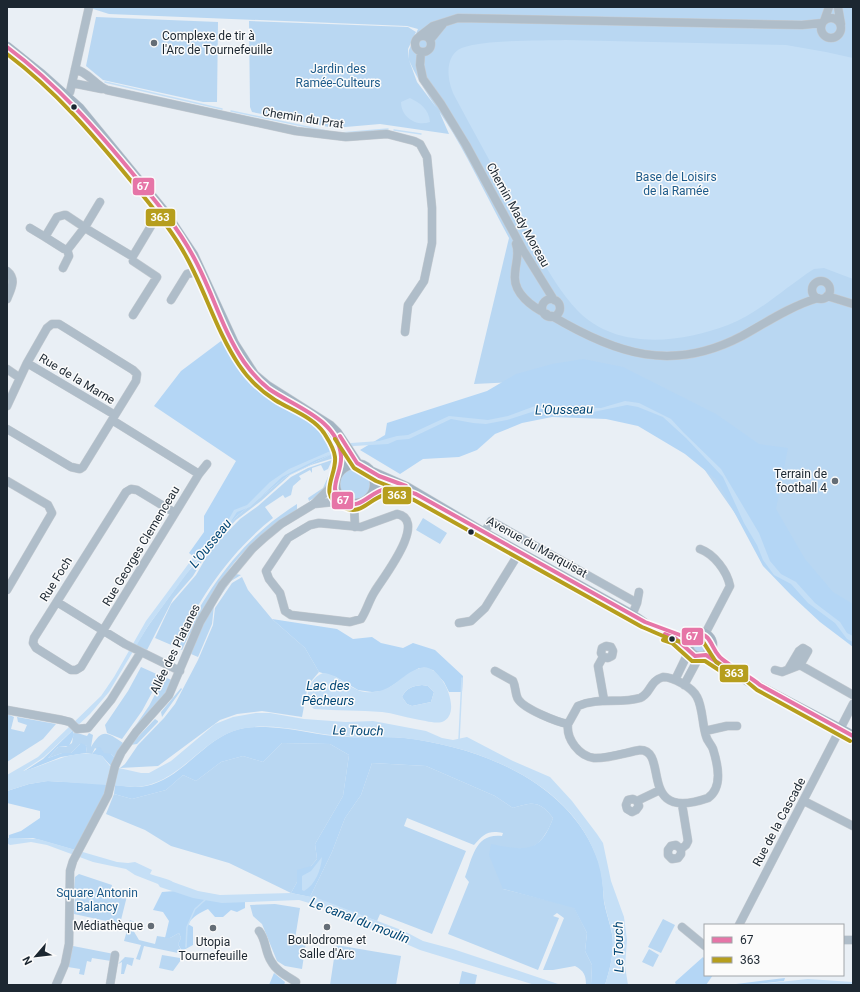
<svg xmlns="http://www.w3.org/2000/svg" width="860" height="992" viewBox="0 0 860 992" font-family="Roboto,sans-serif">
<rect width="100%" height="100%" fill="#e9eff5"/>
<!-- green -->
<path fill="#b9d7f2" d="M87,7H853V626L739,519L639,376L474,384L509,238C490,203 473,167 453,133C438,108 420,87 409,60L417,82L439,111L449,134L380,124L334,128L252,112L250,107L249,21L408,27L416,32L408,49L409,59V50L418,29L407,26L109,14Z
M96,17L218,22L217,102H203L103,80L86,66Z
M336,452L334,458L311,465L290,475L261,501L236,520L210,548L193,576L173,599L147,650L136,645L148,626L185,575L237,516L287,476Z
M336,459V466L332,473L329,483L324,492L309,501L308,498L323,488Z
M332,460L328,469L324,471L321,465L312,468V473L310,470L299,476L301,479L293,486L291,495L285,498L283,495L265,507L273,518C229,553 200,597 176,647L155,638L171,604L196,575L211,549L240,519L258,506L291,477L308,468Z
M338 483a17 17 0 1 1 34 0a17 17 0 1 1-34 0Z
M297,504V510C270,527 243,548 225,575C213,593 203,614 192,634L190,633L182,650L178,648C206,590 241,539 297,504Z
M423,518L447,533L440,544L416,530Z
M236,574L241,575L231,581L214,605L212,624L198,657L191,654C199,635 219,583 236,574Z
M242,577L248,590L272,619L305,648L319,672L308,685L302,717L262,711L237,714L220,720L158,766L120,768L125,764L138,745L164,718L175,704L198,660L213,625L215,608L232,583Z
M692 645a8 8 0 1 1 16 0a8 8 0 1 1-16 0Z
M141,667L161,676L142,711L122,739L107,733L105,725L128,691Z
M164,677L172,680L165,694L125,741L149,706Z
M181,688L182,689L162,717L161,712Z
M7,714L14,717L11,729L24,732L27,725L18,722L17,717L56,724L43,739L7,762Z
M155,719L158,721V722L137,744L130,745Z
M74,732L87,736L89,733L93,735L91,747C102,728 107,732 123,743L115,758L111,754H105L95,748L92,754L86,753L87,746L80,744L71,753H62L48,758L58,747H66L72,743Z
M282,743L330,744L349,755L343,796L315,844L317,859L297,882L291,893L229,863L171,846L145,830L106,814L114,794L132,799L166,790L183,775L196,781L221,762L243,756L263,762Z
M372,763L426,766L495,796L513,808C533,802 539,800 553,818C549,830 540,846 527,849C523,850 517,848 514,848L503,889L574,907L587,933L585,951L592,965L591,984L586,985C586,975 584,971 575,966L553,970H543L564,918L557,913L553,916L559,918L538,970L448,934L469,882L465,877C473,857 475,833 502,836L503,833C488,830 484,834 474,845L407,818L404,826L466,851L432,934L380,914L377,921L310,897L332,852L345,818L361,795Z
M79,874L112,885L111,889L120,895L127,896L120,924L74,914L75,897L78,891L74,888L75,877Z
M275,904L300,908L295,939L306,942L302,969L285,966L277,961L262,924L253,916L250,905Z
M663,919L675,925L661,953L648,947Z
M130,920L135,922L133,930L139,940L155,944L157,936L170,938L179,933L181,938L178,944L183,954L144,946L140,960L136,959L141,945L124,941Z
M336,945L401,956L396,985H330Z
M73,946L114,954L111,961L92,958L91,962L87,961L84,975L79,974L80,969L68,967Z
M649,949L659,955L653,967L642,962Z
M162,955L180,958L181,960L173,971L159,968Z
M125,957L134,958L132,966L127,964L124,974H121L122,962L118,964Z
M462,971L477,975L475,985H459Z"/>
<!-- forest -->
<path fill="#b4d6f5" d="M225,338L248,376L336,438V452L287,476L237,516L198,560L189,553L204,532V516L236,461L154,406L181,371Z
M583,359L623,367L716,414L759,444L788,448L776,509L805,559L833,592L853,604V647L820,622L791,595L763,566L717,480L685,454L638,426L606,419L552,417L522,423L495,434L477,450L459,457L423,459L400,474L360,450L385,435L387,423L487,391L516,374L552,364Z
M272,619L337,629L353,639L372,637L381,643L403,648L413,643L435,650L463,676L462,692H449L444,682L433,670L419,668L384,691L372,692L358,690L336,677L319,672L305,648Z
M422,685L428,686L434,692L431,702L412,706L407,704L402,697C406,688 413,686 422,685Z
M266,727C294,728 320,736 347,737C367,738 386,736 405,738C481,747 572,783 599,863C603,876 603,889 604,902C606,913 610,923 612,934C615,951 610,969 605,985H586L591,984L592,965L585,951L587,933L574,908L503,889L489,855L491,844C523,850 540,855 553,818C539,800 533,802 513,808L495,796L426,766L372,763L361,795L345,818L332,852L310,897L291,893L297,882V870L311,866L317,859L315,844L343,796L349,755L330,744L282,743L263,762L243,756L221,762L196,781L183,775L166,790L132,799L114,794L115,785C125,786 136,788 146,786C181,779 201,743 233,731C244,727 255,727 266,727Z
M73,730L74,735L69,746L58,747L48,758L62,753H71L81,743L87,746L86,753L61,757L23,772L43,759Z
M98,747H100L104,753L111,754L115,758L111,766L102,756L92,754Z
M47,781L108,784L106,794L75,850L33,838L9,839V835L21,831L40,818V811L7,803V791L29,784Z
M175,891L245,900V908L237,912L231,910L223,917H215L208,909C201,912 192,917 188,924L193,927V945L182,951L178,944L181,938L179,933L170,938H165L169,921L163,912L153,910L162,892Z
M703,957L705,960V975H713L706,985H676L675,982Z
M274,973L285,982L284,985H269Z
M785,978L784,981L750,985H728Z"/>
<!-- water -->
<path fill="#c5dff6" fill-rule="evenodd" d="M565,40L786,45L826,52L853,58V279L824,268L814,269C805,274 796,282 787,288C769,302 749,317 728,325C681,343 616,351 577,310C550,281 533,242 514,207C495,169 474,133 454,95C448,82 444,60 458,50C475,39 542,41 565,40Z
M410,98C420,103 429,109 430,122C416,127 401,117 401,102Z
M625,401L639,403L671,419L683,432L721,469L759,533L770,561L781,574L796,582L815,603L840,622L847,633L853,636V642L847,639L835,623L808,603L791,584L774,575L763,560L757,545L744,523L723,477L686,438L663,417L638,407L627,405L593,412L541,409L507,420L486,424L473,423L451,419L409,439L397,440L388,444L354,446L316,460L282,477L250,507L237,512L226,529L205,549L148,626L109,692L90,714L44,757L23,771C49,765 74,747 102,756L110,766L141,773H149L171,761L215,724L233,717L256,713H270L304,719L346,722L373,721L426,731L442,738L453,740L467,737L513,761L550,777L572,801L597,834L603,843L611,881L624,917L627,940L625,966L628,985H605C610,968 615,951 612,933C610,923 606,912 604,901C603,888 602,875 598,862C573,783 479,746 403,738C381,736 359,738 338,736C307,733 277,723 246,728C203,734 181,785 135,787L49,781L29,784L7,791V775L38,757L101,696L114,677L146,621L198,551L225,526L234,510L247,505L270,482L289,469L335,449L351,443L379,441L397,436L408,435L449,416L488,420L508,416L535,406L601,408Z
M424,667C444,668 463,715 442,722C434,724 423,720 415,719C404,717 393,713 382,712C360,710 337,711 314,709L308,703C306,690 311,678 323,673C339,674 350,690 365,692C394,695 401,671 424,667ZM422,685L428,686L434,692L431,702L412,706L407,704L402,697C406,688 413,686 422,685Z
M7,838L38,839L117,862L128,863L135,862L152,870L150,874C157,877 170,879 173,882L198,891L220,895L291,893L317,898L404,931L423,941L453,949L561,985H535L420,950L319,906L299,900L222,903L193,898L160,887L158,884L135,875L126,869L93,862L47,845L31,842L10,845L7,843Z
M322,857C321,870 315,885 304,891L302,890V876L311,871Z
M808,979L853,982V985H750Z"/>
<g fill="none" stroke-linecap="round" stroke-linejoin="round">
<!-- stream -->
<path stroke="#c5dff6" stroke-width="1.5" d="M105,82L222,109
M231,111L327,131
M394,130L421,134
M341,133L388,129
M459,740L462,678
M186,947L187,927L195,909L205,900"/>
<!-- minor casing -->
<g stroke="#c5cbd1" stroke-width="9">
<path id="minor" d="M838,7L841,24
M821 28a10 10 0 1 1 20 0a10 10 0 1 1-20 0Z
M824,21L829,7
M415 44a8 8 0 1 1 16 0a8 8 0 1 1-16 0Z
M420,36L433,26L458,18L802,25L822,23
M430,40L443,24
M421,52L420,65L423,79L441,104L466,145L523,250L554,300
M75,69C88,72 95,85 107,90L296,131L346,137L387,134L414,141L420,144L427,157L432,208V243L424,281L408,305L405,332
M72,83L102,89
M66,96L70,92L89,7
M100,202L85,227L68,249H64L45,237L57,217L64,215H66L90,231L130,255L133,256L154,221L165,213
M30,228L45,237
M516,244C520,255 515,264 515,275C513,293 532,307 547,314
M133,261L157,277L133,315
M63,268L69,256L67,249
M7,271C17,279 11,289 7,299
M812 290a9 9 0 1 1 18 0a9 9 0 1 1-18 0Z
M827,296L853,304
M542 308a9 9 0 1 1 18 0a9 9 0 1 1-18 0Z
M171,300L187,274L201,271
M552,316C616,354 672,373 742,336C767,322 791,306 818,298
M27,363L115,415
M7,369L20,378
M7,406L27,363L47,328L52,324H59L133,370L137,374L136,381L83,467L80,469L71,467L7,429
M112,420L199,474C160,538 120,602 81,667L76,670H71L36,648L33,643L34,638L126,492L131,489L137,490L175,513
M199,474L207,464
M7,481L48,505L52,513L7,590
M314,504L343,501
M354,504L355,527
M397,514C429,520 382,579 375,591C369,600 367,610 361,619L350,622L291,615L285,611L280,593L269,579L266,571L288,538L310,525L319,523L361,527Z
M484,533L491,521L637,603
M700,549C714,554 727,571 730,586L705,634
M57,602L125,644L180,671
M632,615L637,603L639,592
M459,623L471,621L485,608L519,553
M603,657L601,653L602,648L606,646L611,647L613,651L612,656L608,658L603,657L598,666L604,700
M789,668L799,651L803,648L808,651L800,665
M775,670L782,672L800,665L853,695
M495,671L513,681C516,687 515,694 518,699C524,709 557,722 568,724
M663,677C673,677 692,687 697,697C703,708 702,724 706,736C707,741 711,744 713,749C718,765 723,787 708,798C636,823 670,750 640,750C628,752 606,759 594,758C579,756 566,739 568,724L578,706C598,697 620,704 640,698C651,694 649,681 663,677Z
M675,680L689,651
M684,685L699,657
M7,710L62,720L70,722L77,729L88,728L111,700L141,652
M705,731L727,726H737
M637,801L639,806L636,810L632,812L627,809L626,805L628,800L633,799L637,801L660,790
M804,801L853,826
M681,849V854L678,858L672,859L668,855V850L671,846L676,845L681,849L686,845L688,841L682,804
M739,925L853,704
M682,927L705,946
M259,931C266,939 265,952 271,961C276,971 287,976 296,982L295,985
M843,940H853
M56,985L65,964L69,944L70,871L73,861L108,795L115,766L121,753L136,732L169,695L200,622L222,585L252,549L264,538L281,524L314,504L334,484
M110,985L115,955"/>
</g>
<!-- major casing -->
<g stroke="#c5cbd1" stroke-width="11">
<path id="major" d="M7,47L42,75L79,108L165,213L193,255L234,344L254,375L267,386L330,426L337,433L357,463
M332,435L341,452L340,470
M335 484a20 20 0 1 1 40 0a20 20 0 1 1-40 0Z
M372,472L406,487L484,533L632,615C639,619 644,624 651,628C664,635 677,638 688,648
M372,495C384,488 393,488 406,491
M688 645a12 12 0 1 1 24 0a12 12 0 1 1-24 0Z
M706,655L752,683L853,736"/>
</g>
<!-- minor -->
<use href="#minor" stroke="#afbdc9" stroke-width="8"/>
<!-- major -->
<use href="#major" stroke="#a3b4c3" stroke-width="10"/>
<!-- bus-1 casing -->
<g stroke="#fbfbfb" stroke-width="7">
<path id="bus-1" d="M7,47C58,85 98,131 138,180C158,204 178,228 193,256C212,290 222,330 244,362C251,372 259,381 269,389C295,407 338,419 341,456C342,468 335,478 335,489C336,494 339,498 344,501C360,512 370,491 386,489C396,487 406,491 416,494L645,622L680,635L691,637L697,633C712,635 710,646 719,656C725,664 750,676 760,685L853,736
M340,436L357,463L379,476L406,486
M665,634L675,638L695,656L706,655L728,669"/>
</g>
<!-- bus-2 casing -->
<g stroke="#fbfbfb" stroke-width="7">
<path id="bus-2" d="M7,54C56,91 94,136 132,182C152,207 172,230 187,258C206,293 217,332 239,365C249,380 261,391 275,400C291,410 313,417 324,433C329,441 334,448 335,457C337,476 317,494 342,507C361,517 369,499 384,495C394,493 404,497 414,500L642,627C657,633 675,643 691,643C695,643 697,639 702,640L716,662L745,680L757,690L850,741
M335,439L354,468L376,481L404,492
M663,640L672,643L692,661H705L725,674"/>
</g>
<!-- bus-1 -->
<use href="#bus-1" stroke="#e675a7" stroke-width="4"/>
<!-- bus-2 -->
<use href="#bus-2" stroke="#b69e1d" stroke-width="4"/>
</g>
<!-- markers -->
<g fill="#646d76" stroke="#fbfbfb" stroke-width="1.5">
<circle cx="154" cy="43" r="4"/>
<circle cx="835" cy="481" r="4"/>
<circle cx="151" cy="926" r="4"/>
<circle cx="327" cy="927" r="4"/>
<circle cx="213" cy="928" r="4"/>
</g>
<g fill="#1c2731" stroke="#fbfbfb" stroke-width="1.5">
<circle cx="74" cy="107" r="3.5"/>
<circle cx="471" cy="532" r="3.5"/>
<circle cx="672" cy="639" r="3.5"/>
</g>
<g text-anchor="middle" stroke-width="3" stroke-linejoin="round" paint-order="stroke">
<!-- poi labels -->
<g font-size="12" fill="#1c2731" stroke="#fbfbfb" text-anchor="end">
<text x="162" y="40" text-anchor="start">Complexe de tir à<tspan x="162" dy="14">l'Arc de Tournefeuille</tspan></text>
<text x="827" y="478">Terrain de<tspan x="827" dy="14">football 4</tspan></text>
<text x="143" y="930">Médiathèque</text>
<text x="327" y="944" text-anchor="middle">Boulodrome et<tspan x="327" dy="14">Salle d'Arc</tspan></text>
<text x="213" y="946" text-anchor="middle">Utopia<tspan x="213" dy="14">Tournefeuille</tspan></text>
</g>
<!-- park labels -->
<g font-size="12" fill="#1c5a8a" stroke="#fbfbfb">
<text x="338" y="73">Jardin des<tspan x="338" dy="14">Ramée-Culteurs</tspan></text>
<text x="676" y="181">Base de Loisirs<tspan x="676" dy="14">de la Ramée</tspan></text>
<text x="97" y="897">Square Antonin<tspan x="97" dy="14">Balancy</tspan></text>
</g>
<!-- street labels -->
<g font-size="12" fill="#1c2731" stroke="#fbfbfb">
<text transform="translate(303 118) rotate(9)" y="4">Chemin du Prat</text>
<text transform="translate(518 215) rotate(61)" y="4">Chemin Mady Moreau</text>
<text transform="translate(77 379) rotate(31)" y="4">Rue de la Marne</text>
<text transform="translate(141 546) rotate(-59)" y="4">Rue Georges Clemenceau</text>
<text transform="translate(537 547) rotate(29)" y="4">Avenue du Marquisat</text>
<text transform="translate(56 579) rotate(-58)" y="4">Rue Foch</text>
<text transform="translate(175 649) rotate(-64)" y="4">Allée des Platanes</text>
<text transform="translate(779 822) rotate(-62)" y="4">Rue de la Cascade</text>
</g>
<!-- water labels -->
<g font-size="13" font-style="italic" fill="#004675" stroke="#fbfbfb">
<text transform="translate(564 409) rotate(-1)" y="5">L'Ousseau</text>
<text transform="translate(210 543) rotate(-51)" y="5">L'Ousseau</text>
<text x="328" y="690">Lac des<tspan x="328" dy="15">Pêcheurs</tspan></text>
<text transform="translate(358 730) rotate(1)" y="5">Le Touch</text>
<text transform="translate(360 920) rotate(21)" y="5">Le canal du moulin</text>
<text transform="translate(618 947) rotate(-91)" y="5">Le Touch</text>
</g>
</g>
<g stroke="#fbfbfb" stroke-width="1.5">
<rect x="132" y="177" width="23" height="19" rx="4" fill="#e675a7"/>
<rect x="145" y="208" width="31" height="19" rx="4" fill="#b69e1d"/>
<rect x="382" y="486" width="30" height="19" rx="4" fill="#b69e1d"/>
<rect x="331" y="491" width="23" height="19" rx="4" fill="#e675a7"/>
<rect x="681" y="627" width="23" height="19" rx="4" fill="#e675a7"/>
<rect x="719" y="664" width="30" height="19" rx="4" fill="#b69e1d"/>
</g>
<g font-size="11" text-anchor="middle" font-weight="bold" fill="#fff">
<text x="143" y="190">67</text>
<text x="160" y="221">363</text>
<text x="397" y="499">363</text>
<text x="343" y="504">67</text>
<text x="692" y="640">67</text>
<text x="734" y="677">363</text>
</g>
<!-- border -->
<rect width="860" height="992" fill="none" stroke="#1c2731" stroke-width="16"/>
<!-- legend -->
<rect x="704" y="924" width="140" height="52" fill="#fbfbfb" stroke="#a2a6aa"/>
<rect x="712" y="937" width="20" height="6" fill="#e675a7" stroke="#a2a6aa"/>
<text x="740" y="944" font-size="12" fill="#1c2731">67</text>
<rect x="712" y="957" width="20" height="6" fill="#b69e1d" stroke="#a2a6aa"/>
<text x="740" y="964" font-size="12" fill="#1c2731">363</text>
<!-- north arrow -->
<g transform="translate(36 956) rotate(242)" stroke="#fbfbfb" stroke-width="3" paint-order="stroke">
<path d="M0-3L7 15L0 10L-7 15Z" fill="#1c2731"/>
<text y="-6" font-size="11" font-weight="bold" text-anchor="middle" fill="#1c2731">N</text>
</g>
</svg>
